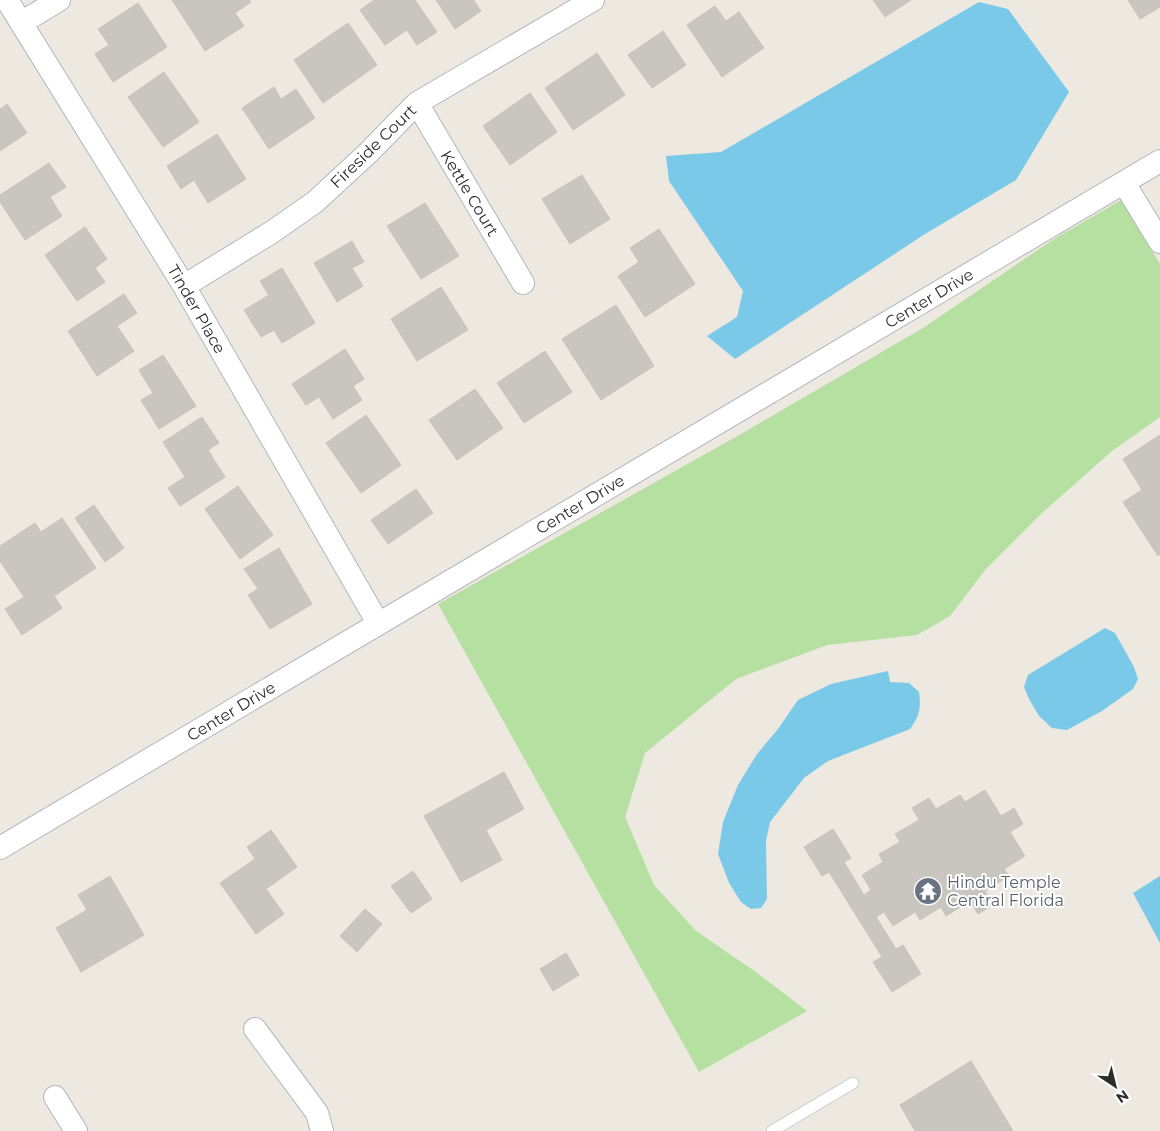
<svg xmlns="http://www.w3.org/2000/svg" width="1160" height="1131" viewBox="0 0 1160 1131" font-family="Montserrat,sans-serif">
<rect width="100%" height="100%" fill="#ede8e0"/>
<!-- green -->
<path fill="#b5e0a1" d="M1121,200L1160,264V417L1112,451L1042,513L985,570L950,616L917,635L827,645L736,679L645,753L625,817L654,885L696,931L753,970L807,1011L699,1072L438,604L741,434L923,328L1054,239Z"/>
<!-- water -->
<path fill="#7bc9e8" d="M979,2L1008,9L1069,92L1016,180L925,234L735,359L707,336L737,317L743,291L669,181L666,156L721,152Z
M1105,628L1115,633L1134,667L1138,679L1133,689L1102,711L1067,730L1052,728L1039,716L1029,699L1024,687L1028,675Z
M888,671L890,682L909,683L919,692C921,707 920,716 910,729L828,761L804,778L770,822L766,841L767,899L761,908L751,909L741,902L729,883L718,854L723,822L738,785L757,754L778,729L798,700L831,684Z
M1160,876V943L1133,893Z"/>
<!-- building -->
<path fill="#c9c6bf" stroke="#c9c4ba" d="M172,0H249L251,2L235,13L244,26L205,51Z
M374,0H415L437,32L417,45L407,30L385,45L360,10Z
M436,0H475L474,1L481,11L455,29Z
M873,0H911L885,17Z
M1128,0H1160V7L1140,19Z
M138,3L167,47L113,82L95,54L109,45L98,29Z
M715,6L726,21L739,12L764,48L722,77L687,25Z
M348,23L377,65L323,103L294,60Z
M663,31L686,65L652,88L628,55Z
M597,53L625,95L573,130L545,88Z
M164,72L199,122L163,147L128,97Z
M274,87L281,99L296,89L315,118L269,149L242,108Z
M530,93L557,132L510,165L483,126Z
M7,104L27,133L0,151V109Z
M217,134L246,179L208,203L194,180L181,189L167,166Z
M49,163L66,187L50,197L62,216L25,240L0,202V195Z
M582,175L610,219L570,244L542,199Z
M425,203L459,256L421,279L387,226Z
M85,227L107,259L95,268L105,282L77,301L45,255Z
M659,229L695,284L645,317L618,276L639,262L630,248Z
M352,241L364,262L352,268L363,286L337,302L314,263Z
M282,268L315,323L282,343L274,330L261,337L244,310L269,295L260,281Z
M441,287L468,330L417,361L391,319Z
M124,294L137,313L117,326L134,351L97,376L68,331Z
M616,305L654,366L601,400L562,339Z
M345,349L364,379L353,386L362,400L333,419L319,397L306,405L292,384Z
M545,351L572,392L524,423L497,383Z
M163,355L196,406L159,429L141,400L153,393L139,370Z
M475,389L503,428L457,460L429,420Z
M366,415L401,465L361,493L326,443Z
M202,417L219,443L208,450L225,477L180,506L168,488L185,477L163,442Z
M1160,435V554L1158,556L1123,502L1142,490L1123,459Z
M238,486L273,535L240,559L205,509Z
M416,489L433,513L388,544L371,520Z
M94,505L124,548L105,562L75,518Z
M62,518L96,568L54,596L62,608L22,635L5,609L24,597L0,561V546L35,523L41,532Z
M279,548L312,604L270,629L248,595L258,589L244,569Z
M504,772L524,809L486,830L502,860L461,882L424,816Z
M985,790L1001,816L1014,808L1023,824L1010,832L1025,856L1004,869L1009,876L985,891L993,905L978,914L970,901L946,916L941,907L920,920L915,912L893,926L884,912L876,917L896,949L903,945L921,974L892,992L873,962L882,957L829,872L822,876L804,847L833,829L851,858L844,862L864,895L871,890L862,875L883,862L879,854L900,842L895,834L919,820L912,808L929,798L936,809L960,795L965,802Z
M271,830L297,867L266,889L284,914L256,934L220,883L255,859L247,847Z
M413,871L432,899L411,913L391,886Z
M110,876L144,935L81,972L56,928L87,910L78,895Z
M365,909L382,924L357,952L340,936Z
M566,953L579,975L553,991L540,969Z
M971,1061L1013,1131H915L900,1105Z"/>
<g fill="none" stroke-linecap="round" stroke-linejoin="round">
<!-- service casing -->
<g stroke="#b4b6bf" stroke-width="12">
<path id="service" d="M772,1131L853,1083"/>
</g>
<!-- minor casing -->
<g stroke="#b4b6bf" stroke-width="24">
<path id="minor" d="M7,0L184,286L378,623
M21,23L59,0
M417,103L523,283
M1124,183L1160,242
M184,286L272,232L315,202L368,153L417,103L593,0
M0,848L1160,161
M255,1029L317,1113L322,1131
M55,1097L76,1131"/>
</g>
<!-- service -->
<use href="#service" stroke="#fff" stroke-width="11"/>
<!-- minor -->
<use href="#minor" stroke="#fff" stroke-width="22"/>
</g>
<!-- icons -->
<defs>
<g id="temple-disc" transform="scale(1.4375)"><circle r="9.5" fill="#6b7280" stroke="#fff"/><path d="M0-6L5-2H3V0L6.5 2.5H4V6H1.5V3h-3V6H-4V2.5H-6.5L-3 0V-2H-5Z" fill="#fff"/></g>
</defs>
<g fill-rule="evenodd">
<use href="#temple-disc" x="928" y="891"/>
</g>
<g text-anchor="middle" stroke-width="4" stroke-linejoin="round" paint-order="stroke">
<!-- street labels -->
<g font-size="16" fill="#2d2d2d" stroke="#fff">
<text transform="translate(373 146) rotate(-44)" y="6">Fireside Court</text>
<text transform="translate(470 193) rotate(59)" y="6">Kettle Court</text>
<text transform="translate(929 298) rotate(-31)" y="6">Center Drive</text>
<text transform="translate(197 309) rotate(60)" y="6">Tinder Place</text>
<text transform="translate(580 504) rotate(-31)" y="6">Center Drive</text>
<text transform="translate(231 711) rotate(-31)" y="6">Center Drive</text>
</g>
<!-- worship labels -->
<g font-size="16" fill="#5b616d" stroke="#fff" text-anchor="start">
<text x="947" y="888">Hindu Temple<tspan x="947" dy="18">Central Florida</tspan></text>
</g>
</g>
<!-- north arrow -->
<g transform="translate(1115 1086) rotate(145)" stroke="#ffffff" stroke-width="4" paint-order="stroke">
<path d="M0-4L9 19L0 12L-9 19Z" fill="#2d2d2d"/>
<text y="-8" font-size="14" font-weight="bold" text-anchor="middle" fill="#2d2d2d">N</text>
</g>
</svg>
